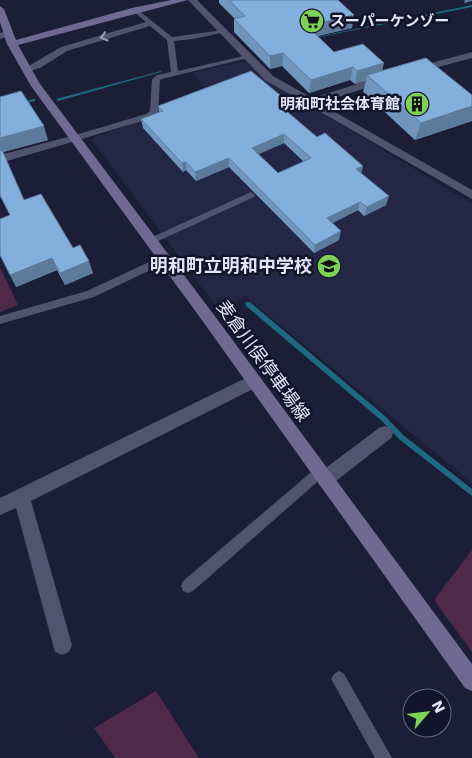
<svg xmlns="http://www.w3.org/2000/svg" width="472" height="758" viewBox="0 0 472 758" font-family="'DejaVu Sans','Noto Sans JP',sans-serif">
<rect width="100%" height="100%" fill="#1b1e36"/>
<!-- built -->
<path fill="#232745" d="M246,61L266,79L472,204V483L245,296L221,313L92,140L94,137L155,116L158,111L207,91L192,73Z"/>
<!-- green -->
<path fill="#4f2948" d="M0,267L18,305L0,312Z
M472,550V652L434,600Z
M156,691L199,758H115L94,728Z"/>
<!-- water -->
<path fill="#1c6b81" d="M472,5V7L253,50Z
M161,71V72L58,101L56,99Z"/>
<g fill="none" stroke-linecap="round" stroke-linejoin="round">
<!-- stream -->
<path fill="#1c6b81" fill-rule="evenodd" d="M33,99H35V101L20,105L18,104Z
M246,302H250L386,417L403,435L472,489V496L399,439L382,421L246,306L245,304Z"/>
<!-- lane -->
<path fill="#505470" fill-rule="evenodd" d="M133,9H137L172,37L223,30V32L221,33L193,39L174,41L178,71L248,55L252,57L162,79L160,80L158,112L152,118L78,140H72V136L146,114L150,111L152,79L157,75L171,72L167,40L150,26L67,51L40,68L26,72L22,70L61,47L146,22L133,11Z
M251,192L255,195L254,197L154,243H148L146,241L148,239Z
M164,255L167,256L169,259L167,262L94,297L0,324V316L87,291Z
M320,466L324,468L326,472L324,476L193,591L188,593L183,591L181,586L183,581L316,468Z
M339,671L344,674L392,758H375L334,684L331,679L334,674Z"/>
<!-- street -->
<path fill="#505470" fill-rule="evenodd" d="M188,0H197L273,76L312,98L380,77H388V81L319,103L472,190V199L265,80Z
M8,31L11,32V36L0,39V33Z
M472,52V58L416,73L411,70L413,68Z
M75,135L80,138L79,140L0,163V155Z
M254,374L259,376L262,381L259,386L31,501L72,645L69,652L62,655L55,652L16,508L0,515V498Z
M385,426L391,428L393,433L391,438L331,485L325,487L319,485L317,479L319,473L379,428Z"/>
<!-- secondary -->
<path fill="#706991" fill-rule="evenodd" d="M171,0H188L18,45L40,84L214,315L472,664V691L465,688L204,323L31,86L7,44L0,22V6L4,9L16,40L132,8Z"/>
</g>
<!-- wall -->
<path fill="#7196bd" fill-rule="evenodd" d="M219,0H338L352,28L317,36L334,52L382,71L472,95V121L415,140L363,92L366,81L355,84L350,80L309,93L282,66L270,69L234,32V19H235L219,3Z
M0,97L48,140L3,152L24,200L73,248L93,273L65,285L57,270L16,287L10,215L0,196Z
M158,106L317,137L363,166L361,173L386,205L364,216L358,210L332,223L339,240L314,253L229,167L196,181L186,170L183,172L143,128L141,119L159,112ZM284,143L304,162L278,173L258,154Z"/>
<!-- shaded-wall -->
<path fill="#5c7a9a" d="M465,0H472V1L464,3Z
M354,15L352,28L305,39L307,26Z
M283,53L282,66L270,69V56Z
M384,63L381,76L367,75L366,81L355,84L357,71Z
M353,67L350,80L309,93L311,80Z
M286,100L285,109L278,104Z
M472,106V121L415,140L421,123Z
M44,126L48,140L0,153V138Z
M284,134V143L252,157V148Z
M229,158V167L196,181L195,172Z
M186,162V170L183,172L182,163Z
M363,166L361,174L356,169Z
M389,196L386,205L364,216L367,207Z
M360,202L358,210L325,227L327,218Z
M341,231L339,240L314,253L315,245Z
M52,258L57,270L16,287L10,275Z
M89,261L93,273L65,285L60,273Z"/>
<!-- building -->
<path fill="#83afdc" stroke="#5c7a9a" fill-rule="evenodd" d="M229,0H338L354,15L307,26L334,52L363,44L384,63L357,71L353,67L311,80L283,53L270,56L234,19L245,16Z
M426,58L472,95V106L421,123L367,75Z
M251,71L286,100L278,104L317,137L325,133L363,166L356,169L389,196L367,207L360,202L327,218L341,231L315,245L229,158L195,172L186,162L182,163L141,119L163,111L158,106ZM284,134L311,158L278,173L252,148Z
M21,91L44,126L0,138V97Z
M0,150H2L24,200L41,194L73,248L80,245L89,261L60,273L52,258L10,275L0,255V219L10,215L0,195Z"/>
<!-- one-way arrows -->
<defs><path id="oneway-chevron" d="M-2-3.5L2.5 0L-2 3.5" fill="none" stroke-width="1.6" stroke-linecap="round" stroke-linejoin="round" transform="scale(1.25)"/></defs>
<use stroke="#9a9db4" href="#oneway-chevron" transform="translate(104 37) rotate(163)"/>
<!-- icons -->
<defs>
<g id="supermarket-disc" transform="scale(1.25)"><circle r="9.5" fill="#7dd154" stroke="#12142b"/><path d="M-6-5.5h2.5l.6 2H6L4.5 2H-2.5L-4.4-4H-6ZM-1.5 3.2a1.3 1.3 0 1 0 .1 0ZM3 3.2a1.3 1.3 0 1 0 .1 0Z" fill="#111"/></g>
<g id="building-disc" transform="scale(1.25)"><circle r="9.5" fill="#7dd154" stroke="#12142b"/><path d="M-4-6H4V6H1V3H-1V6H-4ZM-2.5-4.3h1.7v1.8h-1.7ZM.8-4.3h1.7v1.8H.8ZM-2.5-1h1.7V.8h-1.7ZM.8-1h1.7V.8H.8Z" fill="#111"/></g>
<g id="school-disc" transform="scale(1.25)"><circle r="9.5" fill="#7dd154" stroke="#12142b"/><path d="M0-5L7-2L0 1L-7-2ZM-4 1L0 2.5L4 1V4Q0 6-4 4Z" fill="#111"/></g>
</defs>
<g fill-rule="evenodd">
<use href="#supermarket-disc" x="312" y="21"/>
<use href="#building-disc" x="417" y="104"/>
<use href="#school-disc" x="329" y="266"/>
</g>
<g text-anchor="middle" stroke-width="5" stroke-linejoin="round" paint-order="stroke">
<!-- far-poi labels -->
<g font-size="15" font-weight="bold" fill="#e3e6f7" stroke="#12142b" text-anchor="start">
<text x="330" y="26">スーパーケンゾー</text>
<text x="400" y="109" text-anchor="end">明和町社会体育館</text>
</g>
<!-- poi labels -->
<g font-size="18" font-weight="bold" fill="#e3e6f7" stroke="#12142b" text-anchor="end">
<text x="312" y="272">明和町立明和中学校</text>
</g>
<!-- street labels -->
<g font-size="18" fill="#e3e6f7" stroke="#12142b">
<text transform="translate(263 361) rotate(54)" y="6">麦倉川俣停車場線</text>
</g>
</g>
<!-- north arrow -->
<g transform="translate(427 713) rotate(62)"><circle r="24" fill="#12142b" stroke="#66687d"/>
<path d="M0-4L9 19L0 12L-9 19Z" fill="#7dd154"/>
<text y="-8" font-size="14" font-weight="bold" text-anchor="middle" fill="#e3e6f7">N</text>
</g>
</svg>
